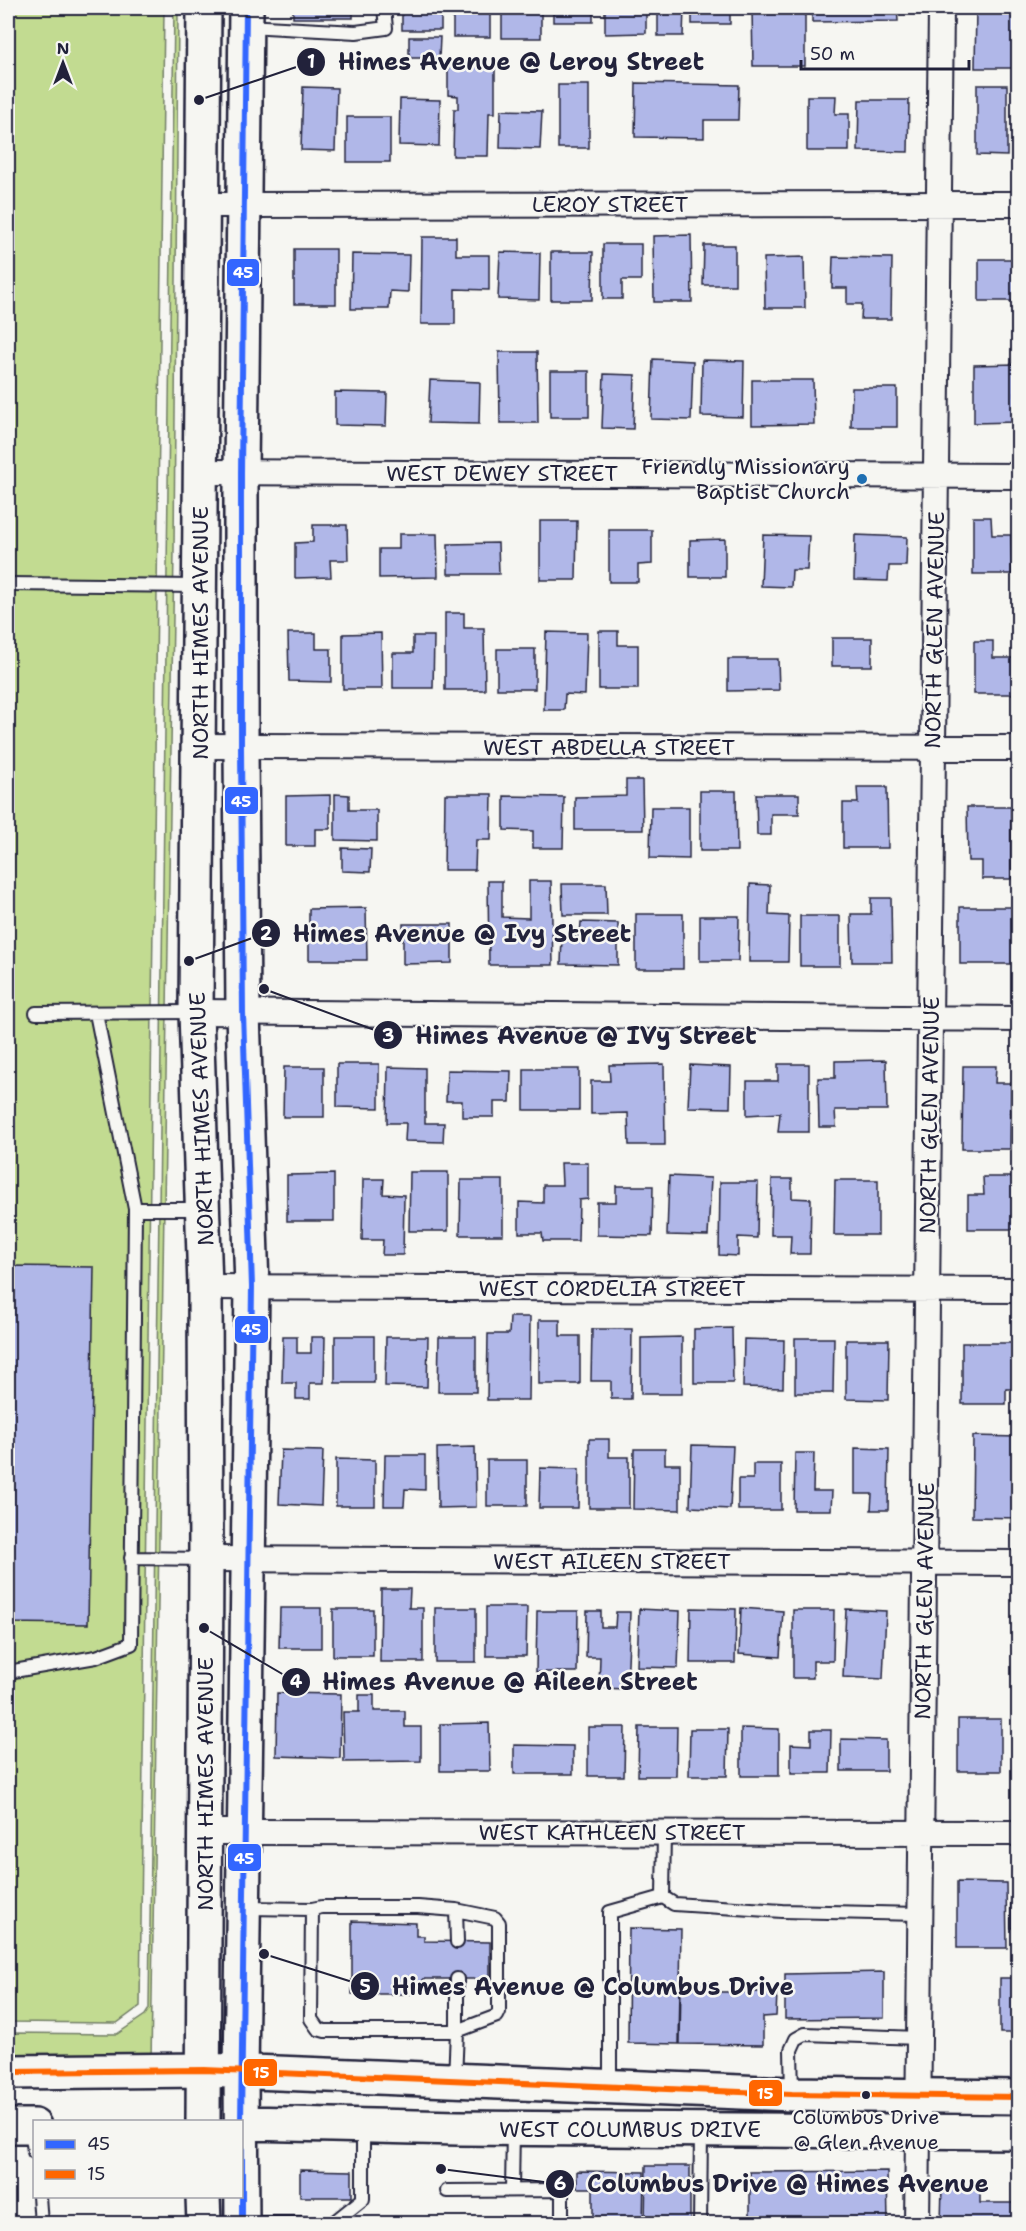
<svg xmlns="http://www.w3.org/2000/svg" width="1026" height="2231" viewBox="0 0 1026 2231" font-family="'Shantell Sans',sans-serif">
<rect width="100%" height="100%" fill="#f6f6f2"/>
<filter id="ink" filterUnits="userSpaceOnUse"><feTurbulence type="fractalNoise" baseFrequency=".0167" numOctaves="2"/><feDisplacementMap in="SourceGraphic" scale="12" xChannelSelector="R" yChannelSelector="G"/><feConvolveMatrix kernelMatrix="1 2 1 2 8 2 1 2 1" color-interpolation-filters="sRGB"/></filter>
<g filter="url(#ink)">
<!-- green -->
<path fill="#c2db91" stroke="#727e66" stroke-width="1.5" d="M8,8H164L140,2006L117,2023L8,2022Z
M174,8H178L174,550L151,2062L8,2059V2033L117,2034L145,2015L149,2009Z"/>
<!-- building -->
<path fill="#b0b7e8" stroke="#22223b" stroke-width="1.5" d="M293,8H353V18H293Z
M402,8H441V30H402Z
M453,8H490V37H453Z
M502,8H541V38H502Z
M553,8H593V22H553Z
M605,8H646V33L605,34Z
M658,8H684L683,36H658Z
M692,8H730V24H692Z
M752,8H805V66H753Z
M812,8H897L898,21L812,22Z
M976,8H1018V68H975Z
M409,37H440L439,58H409Z
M448,64L495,65V113H489L488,156H453L454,109H458V96L448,95Z
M636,83L739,85L738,120H704V138L635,137Z
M558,85H589V148H558Z
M977,85H1007V156L977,155Z
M303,87L337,88L335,151L301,150Z
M807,96H836L835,114H849V151H807Z
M400,99L440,100L439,146L399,145Z
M859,100H909L908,152L858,151Z
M501,110L542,111L540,149L500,148Z
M347,117H390V162H347Z
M691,235L692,302H654L653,236Z
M422,237H456V255H489V290L455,289V324H421Z
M603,244H641V280H622V299H603Z
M704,245H735V285H703Z
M294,249H336V304H294Z
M500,252L540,253L539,300L498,299Z
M551,252H593L592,300H551Z
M352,254L409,255L408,292L390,291L389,309H351Z
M804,257L805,308H765L764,258Z
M833,257L892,258L891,319H861L862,304H847V288H832Z
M979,259H1018V301H979Z
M499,352H537L538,423H500Z
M653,359L693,361L691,420L651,419Z
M702,360L744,361L743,417L701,416Z
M1015,364L1016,422L974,423V365Z
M550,371H589V417H550Z
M604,374L635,375L633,429L602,428Z
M430,380L480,382L479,424L428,423Z
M752,380H813L814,424L752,425Z
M852,388H897V427H851Z
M335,392L387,393L386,426L335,425Z
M973,517H991L992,535H1011L1012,574H973Z
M540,521H577L576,580H540Z
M313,525H347L348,560H330L331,577L295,578V543L313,542Z
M609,530H652V564L638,565V582H609Z
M399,534H437L438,577L379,578V549H399Z
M763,535L809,536L807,570H792L791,587L761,586Z
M855,535L907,537L906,566H889L888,581L854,580Z
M725,539V577H690V540Z
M498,543L499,574H448V544Z
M445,613H464V628H484L485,690H445Z
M599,631H618V645H638V689H599Z
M546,632L587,633L585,695L565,694L564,710H544Z
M288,633H316V649H331V682L289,681Z
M381,633L382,689H343V634Z
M413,636H434L433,688H393V653H413Z
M832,638H872V666H832Z
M974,641H993V658H1013V694H974Z
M497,649H535V689H497Z
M728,659H778L779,690L728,691Z
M626,780H642L643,830H575V797L626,796Z
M857,787H887L888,848H843V803H858Z
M700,791H736L737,851H700Z
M335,794L349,795V810H377V841L335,840Z
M445,794H492L491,840H476L475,870H444Z
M756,794H799V814H771V835H757Z
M330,795V829H315V846H286V796Z
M504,796L564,797L563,848H533V831L504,830Z
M651,807H689V859L650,858Z
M967,807H1011V879H982V861H968Z
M342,848L371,849L370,872L342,871Z
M488,881H502V917L529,918V881H551L553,965H489Z
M562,884H606L607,915H563Z
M750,884L770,885L769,915L789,916L788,962H749Z
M871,898H891L892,962H852L851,914H871Z
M960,907H1014V964H960Z
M366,908L367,960H309V909Z
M636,914H683V969H636Z
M700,916H739L738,961H700Z
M800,916H840V966H800Z
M581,922L618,923V965L561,964L562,936H580Z
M403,924H452V963L403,964Z
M886,1060L887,1110H835L836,1127H819L818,1078H835V1061Z
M337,1064H379V1108L337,1107Z
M664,1064L665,1145H629L628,1113L591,1114V1081H610L609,1065Z
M778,1064H809V1132H778L780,1113L747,1115V1081H778Z
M690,1065L731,1067L730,1108L688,1107Z
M963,1066H996L995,1083H1011L1010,1149H962Z
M284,1067H324V1117H283Z
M388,1067L425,1068V1123H444L443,1142L405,1141L406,1123H387Z
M524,1069H579V1110H524Z
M447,1070L511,1071L510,1102H494V1117H462V1101H446Z
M561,1163H588V1199L579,1200L578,1241H543L542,1233H519V1202L543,1203V1185H562Z
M410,1172H448V1231H409Z
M334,1174V1221H287V1175Z
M669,1176L711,1178L708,1236L667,1235Z
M983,1177H1016V1194H1018V1229H968V1195H984Z
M363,1179H384L383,1194L404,1195L403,1255H382L383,1240H362Z
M772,1179H792V1198L811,1199L810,1254H790L791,1235H771Z
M461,1180H503V1235H460Z
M835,1180H878V1235H834Z
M720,1182H758L757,1238L738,1237V1256L719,1255Z
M616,1186H653L652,1236L597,1235V1202H616Z
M8,1266L94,1267L88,1624L8,1623Z
M510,1317H530L529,1400H487L488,1334H509Z
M539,1320H560V1336H580V1384H539Z
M732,1328L733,1383H694V1329Z
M592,1329H632L631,1399H611V1381H591Z
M335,1336H374V1383H335Z
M283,1337H297V1353H311V1337H325L324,1383H310V1399H296V1383H282Z
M386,1337H428L427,1387L385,1386Z
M439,1337H476V1392H438Z
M682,1337V1394H641V1338Z
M795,1338H834L833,1393H795Z
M744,1339L784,1340L783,1388L743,1387Z
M846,1340H889L888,1400L846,1399Z
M962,1343H1018V1389H1006V1404H962Z
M973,1436L1018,1437V1518L972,1517Z
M589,1439H609V1457H629V1508H589Z
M692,1445L733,1446L730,1509L690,1507Z
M475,1447L476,1507L438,1508L437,1448Z
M855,1448L889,1449L888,1510H871L872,1494H855Z
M634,1449H665V1464H680V1510L633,1509Z
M281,1450L323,1451L321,1506L279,1504Z
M795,1453H814L813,1491H832L831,1510H794Z
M385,1455H425V1490L405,1489L404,1506H384Z
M336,1459L375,1460V1506H336Z
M487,1460H527V1506H487Z
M753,1464H781V1510H738V1479H753Z
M540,1468L579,1469L578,1508H539Z
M381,1589H410L409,1608H423V1662H380Z
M486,1607H527L526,1656H486Z
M280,1608H321V1648H279Z
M435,1608H476V1662H435Z
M691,1608L736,1609L735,1663H690Z
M741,1608L783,1611L780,1657L739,1654Z
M333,1609H373V1656H333Z
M639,1609L680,1611L678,1668L637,1667Z
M846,1609L886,1611L883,1679L843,1677Z
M1015,1609L1018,1610V1683H1013Z
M793,1610H834L833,1661H813V1678H793Z
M537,1611H578L577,1672H536Z
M587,1611H601V1627H615L616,1612H630L627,1689L599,1688L600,1657H586Z
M277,1693L341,1694L340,1758L276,1756Z
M359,1695H374V1711H405V1727H421V1761L344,1762L343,1712H359Z
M958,1719H1001V1771H958Z
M489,1723L490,1771H440V1724Z
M588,1727H625L624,1776H588Z
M639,1727H677L676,1776H638Z
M741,1728L779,1729V1776H741Z
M690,1729H728L727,1776H689Z
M811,1730H831L830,1773H791V1744L811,1745Z
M1014,1730H1018V1777H1014Z
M841,1739L886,1740V1771H841Z
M514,1745L573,1746V1774H514Z
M957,1882L1006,1883L1007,1948H957Z
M1011,1882H1018V1928H1011Z
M352,1921L416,1923V1936H424V1941L490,1942V1979H423V1984H415V1994H352Z
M629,1928L681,1929L679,2044L628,2043Z
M884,1972V2018L785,2019V1974Z
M1000,1978H1018V2033H1000Z
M681,1981L718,1982V1992H777L776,2016L763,2017V2045L680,2044Z
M646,2166H690V2224H645Z
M300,2170L352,2171V2197H300Z
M577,2171L644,2172L643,2224H593V2188H577Z
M887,2171L888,2224H750V2172Z
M942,2186H980V2203H1018V2224H941Z"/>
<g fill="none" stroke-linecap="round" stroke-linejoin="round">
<!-- lane casing -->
<g stroke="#22223b" stroke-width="16">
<path id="lane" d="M246,26L356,32L386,28L384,8
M8,584L198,586
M36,1013L194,1012
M96,1013L135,1209
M131,1558L205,1559
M8,1672L96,1657L131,1644L135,1209H202
M663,1897L664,1832
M246,1908L312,1909L311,2019L318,2029L325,2031H457L455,2079
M312,1909L322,1907H418L456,1910L457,1942
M456,1910L495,1918L499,1923V2012L497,2016L457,2031V1979
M610,2085V1912L663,1897L674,1904L782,1911L920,1914
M792,2093L791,2050L796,2039L805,2034L919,2038
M31,2127L34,2152
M512,2190L513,2129
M447,2191L562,2190V2224
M39,2196L41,2224
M242,2223H333L363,2199V2127
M700,2224L701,2132"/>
</g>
<!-- street casing -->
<g stroke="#22223b" stroke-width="28">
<path id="street" d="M202,205L1018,204
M201,472L1018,476
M199,746L1018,748
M196,1012L1018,1019
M205,1287L1018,1290
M206,1559L1018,1563
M205,1832L1018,1833
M917,2224L941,8"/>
</g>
<!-- secondary casing -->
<g stroke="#22223b" stroke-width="38">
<path id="secondary" d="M8,2072L204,2070L792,2094L1018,2097
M203,2122L206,1559L205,1287L196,1012L204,8
M242,2123L458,2128L1018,2132
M8,2126H34
M203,2196L204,2224
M242,2224L241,2073L252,1287L243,1013L241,747V472L246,8"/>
</g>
<!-- lane -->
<use href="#lane" stroke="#f6f6f2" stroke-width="12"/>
<!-- street -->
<use href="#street" stroke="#f6f6f2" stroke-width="24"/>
<!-- secondary -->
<use href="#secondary" stroke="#f6f6f2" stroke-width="33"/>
<!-- bus-1 casing -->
<g stroke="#f6f6f2" stroke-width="10">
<path id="bus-1" d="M241,2122L252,1287L243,1013L241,747V472L246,8
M242,2148V2224"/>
</g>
<!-- bus-2 casing -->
<g stroke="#f6f6f2" stroke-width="10">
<path id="bus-2" d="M8,2072L204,2070L792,2094L1018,2097"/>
</g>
<!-- bus-1 -->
<use href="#bus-1" stroke="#36f" stroke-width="6"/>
<!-- bus-2 -->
<use href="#bus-2" stroke="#f60" stroke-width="6"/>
</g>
</g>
<!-- markers -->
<circle fill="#1f6fb2" stroke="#f6f6f2" stroke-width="2" cx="862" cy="479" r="6"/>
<circle fill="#22223b" stroke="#f6f6f2" stroke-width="2" cx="866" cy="2095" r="5"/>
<g text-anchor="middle" stroke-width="5" stroke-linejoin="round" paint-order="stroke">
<!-- bus labels -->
<g font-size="20" fill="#22223b" stroke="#f6f6f2">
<text x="866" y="2124">Columbus Drive<tspan x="866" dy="25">@ Glen Avenue</tspan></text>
</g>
<!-- street labels -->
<g font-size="22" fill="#22223b" stroke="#f6f6f2">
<text x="610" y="212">LEROY STREET</text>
<text x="502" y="481">WEST DEWEY STREET</text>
<text transform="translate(934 630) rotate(-89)" y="8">NORTH GLEN AVENUE</text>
<text transform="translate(200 633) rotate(-90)" y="8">NORTH HIMES AVENUE</text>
<text x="609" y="755">WEST ABDELLA STREET</text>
<text transform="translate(929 1115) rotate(-89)" y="8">NORTH GLEN AVENUE</text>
<text transform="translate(201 1119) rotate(-92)" y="8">NORTH HIMES AVENUE</text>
<text x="612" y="1296">WEST CORDELIA STREET</text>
<text x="612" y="1569">WEST AILEEN STREET</text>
<text transform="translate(924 1601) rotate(-89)" y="8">NORTH GLEN AVENUE</text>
<text transform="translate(205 1784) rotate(-90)" y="8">NORTH HIMES AVENUE</text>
<text x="612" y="1840">WEST KATHLEEN STREET</text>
<text x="630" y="2137">WEST COLUMBUS DRIVE</text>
</g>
<!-- poi labels -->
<g font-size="22" fill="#22223b" stroke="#f6f6f2" text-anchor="end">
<text x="850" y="474">Friendly Missionary<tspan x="850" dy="25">Baptist Church</tspan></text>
</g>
</g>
<!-- callouts -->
<path fill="none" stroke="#22223b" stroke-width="2" d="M199 100L311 62M189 961L266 933M264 989L388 1035M204 1628L296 1682M264 1954L365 1986M441 2169L560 2184"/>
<g fill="#22223b" stroke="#f6f6f2" stroke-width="2">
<circle cx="199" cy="100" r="6"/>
<circle cx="189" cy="961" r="6"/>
<circle cx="264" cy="989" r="6"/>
<circle cx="204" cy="1628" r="6"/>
<circle cx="264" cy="1954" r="6"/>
<circle cx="441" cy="2169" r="6"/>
<circle cx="311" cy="62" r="15"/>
<circle cx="266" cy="933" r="15"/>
<circle cx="388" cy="1035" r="15"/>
<circle cx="296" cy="1682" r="15"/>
<circle cx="365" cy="1986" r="15"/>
<circle cx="560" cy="2184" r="15"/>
</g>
<g font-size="18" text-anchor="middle" font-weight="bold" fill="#fff">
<text x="311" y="68">1</text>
<text x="266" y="940">2</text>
<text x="388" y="1042">3</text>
<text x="296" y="1688">4</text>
<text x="365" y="1993">5</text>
<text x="560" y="2190">6</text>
</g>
<g font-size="24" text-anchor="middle" font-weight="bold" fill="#22223b" stroke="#f6f6f2" stroke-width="5" stroke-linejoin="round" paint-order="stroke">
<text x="521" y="70">Himes Avenue @ Leroy Street</text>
<text x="462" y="942">Himes Avenue @ Ivy Street</text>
<text x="586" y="1044">Himes Avenue @ IVy Street</text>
<text x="510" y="1690">Himes Avenue @ Aileen Street</text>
<text x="593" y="1995">Himes Avenue @ Columbus Drive</text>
<text x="788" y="2192">Columbus Drive @ Himes Avenue</text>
</g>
<g stroke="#f6f6f2" stroke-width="2">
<rect x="226" y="258" width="34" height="29" rx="6" fill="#36f"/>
<rect x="224" y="786" width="35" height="29" rx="6" fill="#36f"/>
<rect x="234" y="1315" width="35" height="29" rx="6" fill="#36f"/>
<rect x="227" y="1843" width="35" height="29" rx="6" fill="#36f"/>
<rect x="243" y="2058" width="35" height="29" rx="6" fill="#f60"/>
<rect x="748" y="2079" width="35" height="28" rx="6" fill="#f60"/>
</g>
<g font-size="16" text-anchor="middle" font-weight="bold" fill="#fff">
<text x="243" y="278">45</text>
<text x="241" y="807">45</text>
<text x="251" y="1335">45</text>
<text x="244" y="1864">45</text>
<text x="261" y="2078">15</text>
<text x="765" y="2099">15</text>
</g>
<!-- margin -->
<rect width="1026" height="2231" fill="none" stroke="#f6f6f2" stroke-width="30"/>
<rect x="15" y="15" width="996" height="2201" fill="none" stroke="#22223b" stroke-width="2" filter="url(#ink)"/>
<!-- legend -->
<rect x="33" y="2120" width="210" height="78" fill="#f6f6f2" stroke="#a1a1a9" stroke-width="1.5"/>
<rect x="45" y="2140" width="30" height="9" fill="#3366ff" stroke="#a1a1a9" stroke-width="1.5"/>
<text x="87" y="2150" font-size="18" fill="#22223b">45</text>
<rect x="45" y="2170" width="30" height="9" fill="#ff6600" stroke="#a1a1a9" stroke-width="1.5"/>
<text x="87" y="2180" font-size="18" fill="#22223b">15</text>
<!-- north arrow -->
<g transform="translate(63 63)" stroke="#f6f6f2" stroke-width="4.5" paint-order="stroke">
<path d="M0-4.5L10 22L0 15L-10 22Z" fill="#22223b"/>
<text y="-9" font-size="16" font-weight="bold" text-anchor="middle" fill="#22223b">N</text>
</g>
<!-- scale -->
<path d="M801 60v9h168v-9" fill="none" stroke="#22223b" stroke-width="3"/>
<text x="810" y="60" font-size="18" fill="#22223b" stroke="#f6f6f2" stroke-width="4.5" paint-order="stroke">50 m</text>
</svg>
